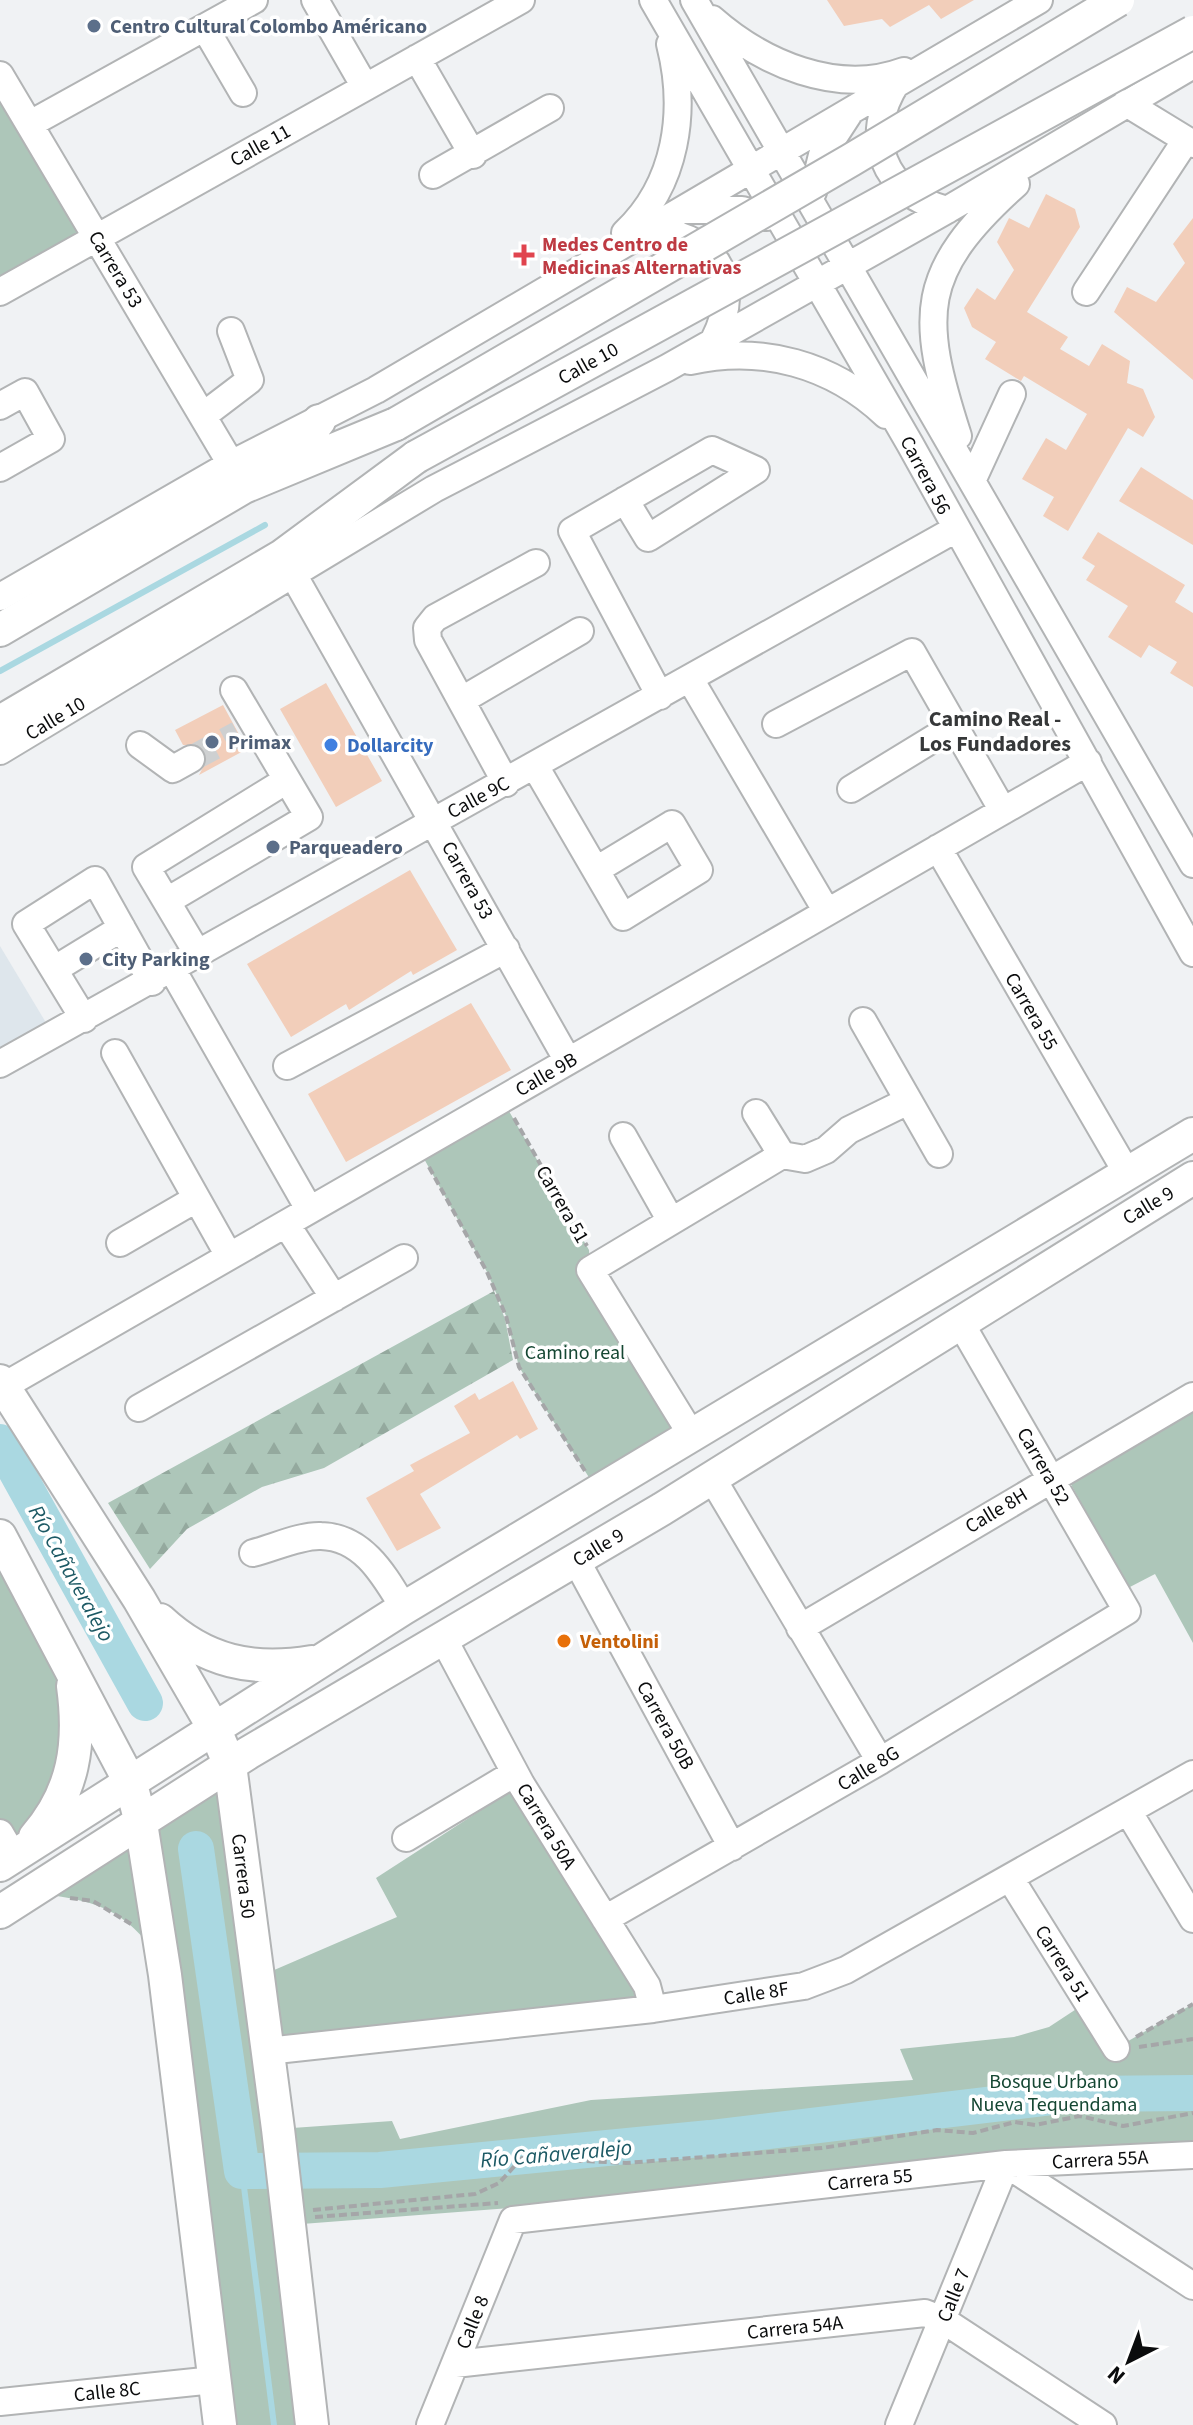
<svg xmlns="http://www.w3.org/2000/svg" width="1193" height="2425" viewBox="0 0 1193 2425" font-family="'Source Sans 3',sans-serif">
<defs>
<pattern id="forest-firs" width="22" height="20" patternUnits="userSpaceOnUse" patternTransform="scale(2)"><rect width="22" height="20" fill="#adc6b9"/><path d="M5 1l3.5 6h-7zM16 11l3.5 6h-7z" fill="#94a99e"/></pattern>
</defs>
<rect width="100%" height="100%" fill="#f0f2f4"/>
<!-- built -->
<path fill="#dee6ec" d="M0,946L54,1036L0,1064Z"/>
<!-- green -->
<path fill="#adc6b9" d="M0,75L97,236L0,292Z
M502,1099L589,1250L590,1270L691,1434L597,1490L519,1367L506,1316L487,1272L418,1148Z
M1193,1410V1643L1155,1574L1128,1588L1068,1479Z
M0,1536L71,1671L77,1734L14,1857L0,1833Z
M230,1765L258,1977L397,1917L376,1878L521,1784L653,2009L267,2051L278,2129L392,2121L400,2139L591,2100L913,2080L900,2049L1014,2037L1049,2027L1087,2002L1116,2048L1193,2004V2155L289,2225L312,2425H220L154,1951C118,1903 88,1901 33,1892Z"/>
<!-- forest -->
<path fill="url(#forest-firs)" d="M494,1291L505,1319L513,1360L324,1468L262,1487L187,1529L150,1569L108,1503Z"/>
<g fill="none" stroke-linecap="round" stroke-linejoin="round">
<!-- stream -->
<path stroke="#aad8e1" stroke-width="6" d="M0,671L265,525
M242,2171L274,2425"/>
<!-- river -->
<path stroke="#aad8e1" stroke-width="36" d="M0,1442L145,1703
M196,1849L242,2171L380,2170L710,2138L1078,2094L1193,2093"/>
</g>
<!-- building -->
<path fill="#f2ceba" d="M827,0H974L941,19L929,5L890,27L882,19L844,26Z
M1046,194L1075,209L1080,227L1027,312L1068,337L1060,349L1089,366L1102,344L1130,361L1127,383L1143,389L1155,417L1143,437L1128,428L1068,531L1043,516L1054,497L1022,479L1046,438L1066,450L1087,414L1024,376L1021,381L985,359L996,342L972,327L964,308L977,288L995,300L1014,270L997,242L1009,218L1029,228Z
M1193,218V380L1114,312L1127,287L1156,302L1185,263L1173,244Z
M1141,467L1193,500V545L1119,501Z
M1098,532L1185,585L1175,602L1193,613V687L1170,673L1177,662L1149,645L1141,658L1108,637L1128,606L1086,580L1095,566L1082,558Z
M326,683L382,781L336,807L280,709Z
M223,705L247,749L199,775L207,760L205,752L198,745H183L175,730Z
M410,870L457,950L413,975L411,971L349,1010L346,1004L291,1037L247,964Z
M471,1003L511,1070L346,1162L308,1094Z
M513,1381L538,1429L520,1439L517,1435L420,1494L441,1528L397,1551L366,1498L414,1471L410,1465L470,1433L454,1406L475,1393L479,1400Z"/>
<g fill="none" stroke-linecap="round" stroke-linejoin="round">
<!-- minor-tunnel -->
<path stroke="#ced0d1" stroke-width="26" stroke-dasharray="26 13" stroke-linecap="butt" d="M191,759L238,734"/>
<!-- minor casing -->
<g stroke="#b2b4b5" stroke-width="30">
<path id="minor" d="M315,0L365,87
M653,0L910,444L1193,953
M694,0L1193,864
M712,19C762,63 837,96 904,71
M205,28L243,93
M417,58L473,155
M0,75L231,464
M897,82C861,137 883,194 947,210
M1126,103L1193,144
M30,124L254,0
M433,175L550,108
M813,192L822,155L850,112
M683,210H742L766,217
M645,230C712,232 746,277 714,340
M625,233C677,184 687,111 670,44
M0,292L521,0
M1086,292L1186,140
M690,361C762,345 832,364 886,415
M0,406L25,392L51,439L0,468
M204,415L250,380L231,331
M958,436C919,315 918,272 1016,184
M972,481L1012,394
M625,500L648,538L756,470L712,450L572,531L660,696
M294,576L568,1061
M0,597L231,464L376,390L1039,0
M690,679L827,912
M462,700L580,631
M776,724L912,652L1003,811
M140,745L173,769L191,759
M0,751L434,489L667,368L947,210L1193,65
M535,766L623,917L699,870L672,824L596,870
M506,783L428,640L427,628L435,618L536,563
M851,789L954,726
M938,848L1127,1173
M167,901L309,817L234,690
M199,956L146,867L287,780
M55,969L122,928
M173,971L309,1209
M84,1019L26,924L95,880L152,982
M863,1021L939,1154
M115,1053L229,1256
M0,1064L956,529
M287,1066L506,949
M756,1113L782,1155
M623,1136L671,1221
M286,1224L334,1298
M120,1243L196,1199
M0,1379L4,1386L1088,762
M139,1408L404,1258
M691,1434L590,1270L782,1155L805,1159L826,1150L849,1130L908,1101
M712,1478L880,1761
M253,1553C273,1548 301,1535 321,1536C364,1537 385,1577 404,1608
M576,1560L732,1847
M800,1628L1193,1396
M444,1640L521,1784L647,1986L653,2009
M1128,1811L1193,1919
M0,1833L14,1857
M406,1838L515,1773
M1010,1878L1116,2048
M605,1919L880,1761L1127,1611L960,1322
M267,2051L653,2009L804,1986L846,1970L1193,1774
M1006,2164L1193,2286
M455,2364L925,2313L943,2320L1103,2425
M0,2402L214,2380
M430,2425L513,2220L1006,2164L1193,2155
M899,2425L1006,2164"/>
</g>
<!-- major casing -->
<g stroke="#b2b4b5" stroke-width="36">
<path id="major" d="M231,464L281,470L319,421
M0,630L244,487L396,424
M0,722L282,556L416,457
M0,1381L139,1599L215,1730L230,1765L278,2129L312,2425
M0,1536L131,1784L141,1823L165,1975L220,2425
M160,1620C205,1662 253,1672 312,1662
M35,1837C74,1792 81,1744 73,1686
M0,1865L404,1608L1193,1134
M0,1912L248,1753L662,1509L1193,1178"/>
</g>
<!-- path -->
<path stroke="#a5a6a8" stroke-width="4" stroke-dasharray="8 4" stroke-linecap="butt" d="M514,1118L587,1246
M429,1167L487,1272L506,1316L519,1367L585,1471
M70,1898L93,1901L131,1924
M1136,2037L1193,2004
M1139,2047L1193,2039
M313,2210L475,2194L499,2183L522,2158L626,2163L822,2148L937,2130L973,2133L1015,2122L1035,2125L1080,2116L1123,2126L1193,2113
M315,2217L498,2203"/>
<!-- minor -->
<use href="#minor" stroke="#fff" stroke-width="26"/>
<!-- major -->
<use href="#major" stroke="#fff" stroke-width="32"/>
<!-- major-bridge casing -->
<g stroke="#b2b4b5" stroke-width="36" stroke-linecap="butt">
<path id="major-bridge" d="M396,424L851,160L1118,0
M416,457L1193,32"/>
</g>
<!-- major-bridge -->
<use href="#major-bridge" stroke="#fff" stroke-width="32"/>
</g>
<!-- markers -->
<g fill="#5c6f8a" stroke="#fff" stroke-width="3">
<circle cx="94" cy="26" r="8"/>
<circle cx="212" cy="742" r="8"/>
<circle cx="273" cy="847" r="8"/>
<circle cx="86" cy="959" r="8"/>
</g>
<path fill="#e0444e" stroke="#fff" stroke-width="3" d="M520 243h8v8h8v8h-8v8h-8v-8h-8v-8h8z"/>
<circle fill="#3f7fe0" stroke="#fff" stroke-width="3" cx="331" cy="745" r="8"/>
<circle fill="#e8710a" stroke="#fff" stroke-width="3" cx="564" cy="1641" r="8"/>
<g text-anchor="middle" stroke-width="7" stroke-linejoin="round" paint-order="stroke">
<!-- service labels -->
<g font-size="20" font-weight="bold" fill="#4e5e75" stroke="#fff" text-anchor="start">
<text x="110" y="33">Centro Cultural Colombo Américano</text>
<text x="228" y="749">Primax</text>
<text x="289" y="854">Parqueadero</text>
<text x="102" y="966">City Parking</text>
</g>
<!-- street labels -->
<g font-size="20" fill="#0b0c0d" stroke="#fff">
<text transform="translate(260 145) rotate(-29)" y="7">Calle 11</text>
<text transform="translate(116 269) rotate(59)" y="7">Carrera 53</text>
<text transform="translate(588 363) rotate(-29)" y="7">Calle 10</text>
<text transform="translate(926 475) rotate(62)" y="7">Carrera 56</text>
<text transform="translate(55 718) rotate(-31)" y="7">Calle 10</text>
<text transform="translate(478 797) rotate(-28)" y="7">Calle 9C</text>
<text transform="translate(468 880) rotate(61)" y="7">Carrera 53</text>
<text transform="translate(1032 1011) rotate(60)" y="7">Carrera 55</text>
<text transform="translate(546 1074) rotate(-30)" y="7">Calle 9B</text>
<text transform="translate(563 1204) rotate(60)" y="7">Carrera 51</text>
<text transform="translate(1148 1205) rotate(-31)" y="7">Calle 9</text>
<text transform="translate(1044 1466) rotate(60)" y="7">Carrera 52</text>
<text transform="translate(996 1510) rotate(-31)" y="7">Calle 8H</text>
<text transform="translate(598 1547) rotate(-31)" y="7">Calle 9</text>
<text transform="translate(666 1725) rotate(61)" y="7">Carrera 50B</text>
<text transform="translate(868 1768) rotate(-31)" y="7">Calle 8G</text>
<text transform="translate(547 1826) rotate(59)" y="7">Carrera 50A</text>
<text transform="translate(244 1876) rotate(83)" y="7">Carrera 50</text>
<text transform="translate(1063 1963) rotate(58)" y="7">Carrera 51</text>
<text transform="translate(756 1993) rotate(-9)" y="7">Calle 8F</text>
<text transform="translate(1100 2159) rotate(-3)" y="7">Carrera 55A</text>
<text transform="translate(870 2179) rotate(-6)" y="7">Carrera 55</text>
<text transform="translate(953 2295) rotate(-68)" y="7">Calle 7</text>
<text transform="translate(472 2322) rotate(-68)" y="7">Calle 8</text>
<text transform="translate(795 2327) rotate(-6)" y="7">Carrera 54A</text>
<text transform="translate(107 2391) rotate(-6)" y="7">Calle 8C</text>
</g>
<!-- health labels -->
<g font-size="20" font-weight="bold" fill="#be3a42" stroke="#fff" text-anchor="start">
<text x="542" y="251">Medes Centro de<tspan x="542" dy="23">Medicinas Alternativas</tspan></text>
</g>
<!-- shop labels -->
<g font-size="20" font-weight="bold" fill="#366cbe" stroke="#fff" text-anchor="start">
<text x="347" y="752">Dollarcity</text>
</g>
<!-- park labels -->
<g font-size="20" fill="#154733" stroke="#fff">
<text x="575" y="1359">Camino real</text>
<text x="1054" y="2088">Bosque Urbano<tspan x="1054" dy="23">Nueva Tequendama</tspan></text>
</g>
<!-- food labels -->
<g font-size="20" font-weight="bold" fill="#c56008" stroke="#fff" text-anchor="start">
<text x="580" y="1648">Ventolini</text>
</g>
<!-- neighbourhood labels -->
<g font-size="22" font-weight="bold" fill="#363839" stroke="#fff">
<text x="995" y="726">Camino Real -<tspan x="995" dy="25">Los Fundadores</tspan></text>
</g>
<!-- water labels -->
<g font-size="22" font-style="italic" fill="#1c5964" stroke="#fff">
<text transform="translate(72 1573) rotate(61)" y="8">Río Cañaveralejo</text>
<text transform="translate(556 2153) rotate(-5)" y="8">Río Cañaveralejo</text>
</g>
</g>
<!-- north arrow -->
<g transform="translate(1129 2361) rotate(222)" stroke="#ffffff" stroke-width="6" paint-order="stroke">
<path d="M0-6L14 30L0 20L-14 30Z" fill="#0b0c0d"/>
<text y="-12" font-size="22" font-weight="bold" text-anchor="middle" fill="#0b0c0d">N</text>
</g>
</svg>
